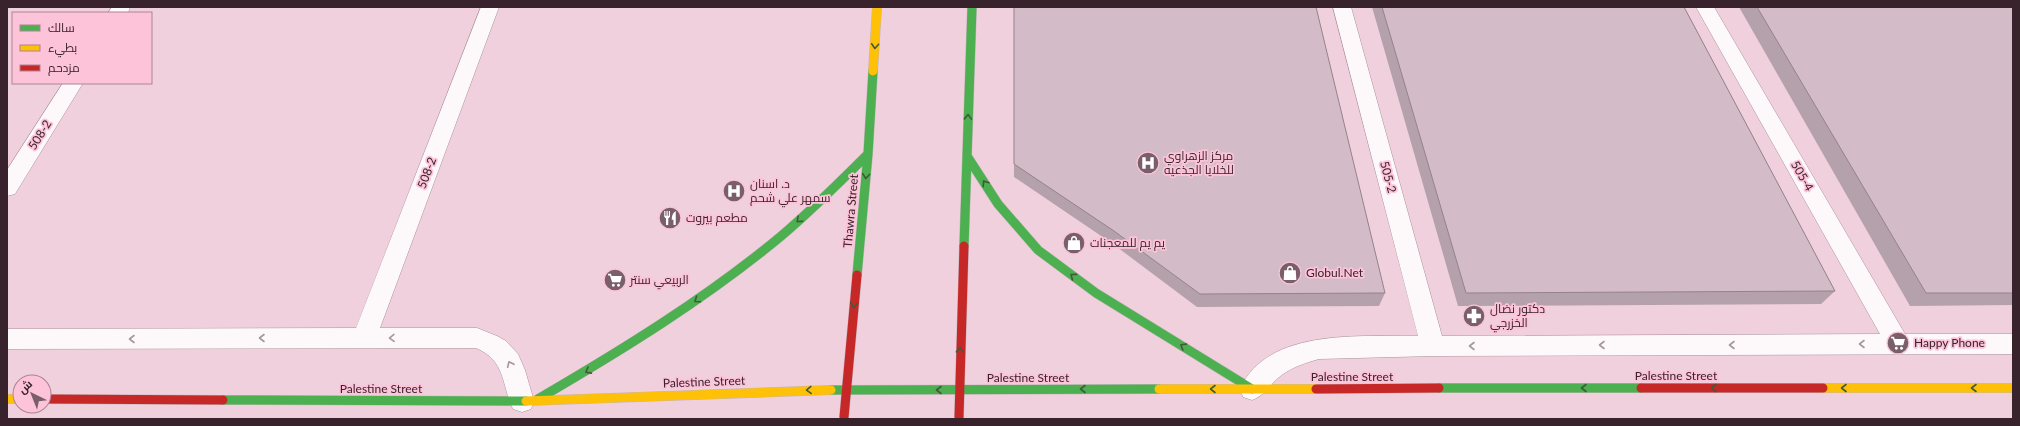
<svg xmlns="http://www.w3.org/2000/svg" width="2020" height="426" viewBox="0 0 2020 426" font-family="Lato,Cairo,sans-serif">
<rect width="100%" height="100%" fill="#f0d0dc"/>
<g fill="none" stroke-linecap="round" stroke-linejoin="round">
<!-- street casing -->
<g stroke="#aa929b" stroke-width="1">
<path id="street" d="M112,7H130L128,13H108Z
M481,7H499L380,328H477L497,336L506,341L518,354L525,370L534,401L531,409L522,412L513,409C501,383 506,361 476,348L7,349V329L356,328Z
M1333,7H1351L1442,336L1880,334L1696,7H1714L1905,334H2013V354L1433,356L1319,359C1305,363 1289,368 1278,378C1269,386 1264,396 1252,400L1243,397L1240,389C1268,327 1362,337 1418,336Z
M63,83H83L15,194L7,196V170Z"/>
</g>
<!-- fast casing -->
<g stroke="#c6b6bc" stroke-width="10">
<path id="fast" d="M967,156L998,204L1038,250L1096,293L1252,389
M964,246L972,7
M857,275L868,154L873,71
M1439,388H1641
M831,390L1159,389
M538,399C622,350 705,299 780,237C811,211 839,183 868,154
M223,400L526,401"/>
</g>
<!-- slow casing -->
<g stroke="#c6b6bc" stroke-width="10">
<path id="slow" d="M873,71L877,7
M1823,388H2013
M1159,389H1316
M7,399H20
M526,401L831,390"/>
</g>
<!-- jam casing -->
<g stroke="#c6b6bc" stroke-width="10">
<path id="jam" d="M1641,388H1823
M1316,389L1439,388
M44,399L223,400
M844,417L857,275
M959,417L964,246"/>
</g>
<!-- street -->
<use href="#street" fill="#fdf8fa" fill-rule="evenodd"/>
<!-- fast -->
<use href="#fast" stroke="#4caf50" stroke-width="9"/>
<!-- slow -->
<use href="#slow" stroke="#ffc107" stroke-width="9"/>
<!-- jam -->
<use href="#jam" stroke="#c62828" stroke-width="9"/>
</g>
<!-- wall -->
<path fill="#b5a1ab" d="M1014,7L1385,293L1379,306L1197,307L1113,244L1014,177Z
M1372,7H1684L1835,291L1821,304L1458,306Z
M1739,7H2013V305L1910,306Z"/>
<!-- building -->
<path fill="#d3bbc7" stroke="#94838b" d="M1014,7H1316L1385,293L1200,294L1114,231L1014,164Z
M1382,7H1684L1835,291L1466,293Z
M1757,7H2013V293H1926Z"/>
<!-- one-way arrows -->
<defs><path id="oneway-chevron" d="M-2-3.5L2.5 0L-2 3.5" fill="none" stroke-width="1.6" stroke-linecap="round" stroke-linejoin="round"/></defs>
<g stroke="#405a3a">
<use href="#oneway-chevron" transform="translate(875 46) rotate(94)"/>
<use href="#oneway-chevron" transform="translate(968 117) rotate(-88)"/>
<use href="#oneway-chevron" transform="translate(866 176) rotate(95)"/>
<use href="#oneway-chevron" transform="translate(985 183) rotate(-123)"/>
<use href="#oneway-chevron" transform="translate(799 220) rotate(138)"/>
<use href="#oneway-chevron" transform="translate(1073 276) rotate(-143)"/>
<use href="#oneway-chevron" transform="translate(697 300) rotate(145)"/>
<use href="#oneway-chevron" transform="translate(854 305) rotate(95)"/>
<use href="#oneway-chevron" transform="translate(1183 346) rotate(-148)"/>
<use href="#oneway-chevron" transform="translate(960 350) rotate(-88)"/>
<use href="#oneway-chevron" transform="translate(588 371) rotate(151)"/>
<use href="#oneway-chevron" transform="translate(1584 388) rotate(180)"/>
<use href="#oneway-chevron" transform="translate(1714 388) rotate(180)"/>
<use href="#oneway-chevron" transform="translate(1844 388) rotate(180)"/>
<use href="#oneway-chevron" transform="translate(1974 388) rotate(180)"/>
<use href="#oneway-chevron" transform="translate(1083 389) rotate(180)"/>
<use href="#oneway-chevron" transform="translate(1213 389) rotate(180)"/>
<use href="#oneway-chevron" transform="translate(809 390) rotate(178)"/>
<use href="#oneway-chevron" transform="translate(939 390) rotate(-180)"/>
</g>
<g stroke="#a4989d">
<use href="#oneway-chevron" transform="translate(262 338) rotate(180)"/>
<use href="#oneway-chevron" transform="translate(392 338) rotate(179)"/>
<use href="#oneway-chevron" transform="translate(132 339) rotate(180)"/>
<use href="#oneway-chevron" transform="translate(1862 344) rotate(180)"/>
<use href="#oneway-chevron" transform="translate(1602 345) rotate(180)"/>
<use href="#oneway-chevron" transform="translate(1732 345) rotate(180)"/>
<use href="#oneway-chevron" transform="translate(1472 346) rotate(180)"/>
<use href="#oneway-chevron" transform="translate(510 364) rotate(-115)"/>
</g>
<!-- icons -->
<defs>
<g id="hospital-disc" transform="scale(1.15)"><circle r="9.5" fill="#785f69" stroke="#fdc3d9"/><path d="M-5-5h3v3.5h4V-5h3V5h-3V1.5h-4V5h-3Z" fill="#fff"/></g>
<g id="restaurant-disc" transform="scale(1.15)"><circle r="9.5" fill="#785f69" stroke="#fdc3d9"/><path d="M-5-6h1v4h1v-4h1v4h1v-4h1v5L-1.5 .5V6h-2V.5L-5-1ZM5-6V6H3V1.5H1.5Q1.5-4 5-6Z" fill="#fff"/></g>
<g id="shop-disc" transform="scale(1.15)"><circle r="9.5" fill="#785f69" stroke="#fdc3d9"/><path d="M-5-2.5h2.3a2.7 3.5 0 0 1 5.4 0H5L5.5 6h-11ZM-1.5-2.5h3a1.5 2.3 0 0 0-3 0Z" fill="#fff"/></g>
<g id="supermarket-disc" transform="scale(1.15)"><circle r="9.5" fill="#785f69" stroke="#fdc3d9"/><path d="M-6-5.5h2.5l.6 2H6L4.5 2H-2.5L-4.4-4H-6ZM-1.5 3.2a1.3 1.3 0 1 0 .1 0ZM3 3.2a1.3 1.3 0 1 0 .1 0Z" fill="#fff"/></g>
<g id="pharmacy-disc" transform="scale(1.15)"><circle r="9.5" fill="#785f69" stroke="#fdc3d9"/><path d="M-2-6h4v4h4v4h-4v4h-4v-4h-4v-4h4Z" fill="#fff"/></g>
</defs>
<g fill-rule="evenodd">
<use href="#hospital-disc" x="1148" y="163"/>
<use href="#hospital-disc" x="734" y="191"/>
<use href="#restaurant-disc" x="670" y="218"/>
<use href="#shop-disc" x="1074" y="243"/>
<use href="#shop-disc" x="1290" y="273"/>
<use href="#supermarket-disc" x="615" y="280"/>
<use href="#pharmacy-disc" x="1474" y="316"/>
<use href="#supermarket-disc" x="1898" y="343"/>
</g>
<g text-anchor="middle" stroke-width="3.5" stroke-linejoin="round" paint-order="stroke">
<!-- street labels -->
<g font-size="12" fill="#38222b" stroke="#fdc3d9">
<text transform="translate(40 135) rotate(-58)" y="4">508-2</text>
<text transform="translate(427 173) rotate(-69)" y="4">508-2</text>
<text transform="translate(1802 176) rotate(60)" y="4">505-4</text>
<text transform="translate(1388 177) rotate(75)" y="4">505-2</text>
<text transform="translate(851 211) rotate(-85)" y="4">Thawra Street</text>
<text x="1676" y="380">Palestine Street</text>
<text x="1352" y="381">Palestine Street</text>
<text x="1028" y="382">Palestine Street</text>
<text transform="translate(704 382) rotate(-2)" y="4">Palestine Street</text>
<text x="381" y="393">Palestine Street</text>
</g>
<!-- poi labels -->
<g font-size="12" fill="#38222b" stroke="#fdc3d9" text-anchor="start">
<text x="1164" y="160">مركز الزهراوي<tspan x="1164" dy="14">للخلايا الجذعيه</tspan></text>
<text x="750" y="188">د. اسنان<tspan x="750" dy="14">سمهر علي شحم</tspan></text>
<text x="686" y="222">مطعم بيروت</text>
<text x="1090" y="247">يم يم للمعجنات</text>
<text x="1306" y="277">Globul.Net</text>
<text x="630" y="284">الربيعي سنتر</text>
<text x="1490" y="313">دكتور نضال<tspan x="1490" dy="14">الخزرجي</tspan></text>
<text x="1914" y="347">Happy Phone</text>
</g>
</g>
<!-- border -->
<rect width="2020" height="426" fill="none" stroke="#38222b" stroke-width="16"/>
<!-- legend -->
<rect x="12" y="12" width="140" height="72" fill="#fdc3d9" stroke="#ae8393"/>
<rect x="20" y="25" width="20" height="6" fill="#4caf50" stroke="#ae8393"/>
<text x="48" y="32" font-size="12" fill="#38222b">سالك</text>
<rect x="20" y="45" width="20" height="6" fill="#ffc107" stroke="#ae8393"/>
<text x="48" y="52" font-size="12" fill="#38222b">بطيء</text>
<rect x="20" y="65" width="20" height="6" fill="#c62828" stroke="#ae8393"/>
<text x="48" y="72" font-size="12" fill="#38222b">مزدحم</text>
<!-- north arrow -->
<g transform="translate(32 394) rotate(317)"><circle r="19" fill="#fdc3d9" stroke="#ae8393"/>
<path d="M0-3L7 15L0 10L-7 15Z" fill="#785f69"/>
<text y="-6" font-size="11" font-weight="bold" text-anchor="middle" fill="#38222b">ش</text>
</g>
</svg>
